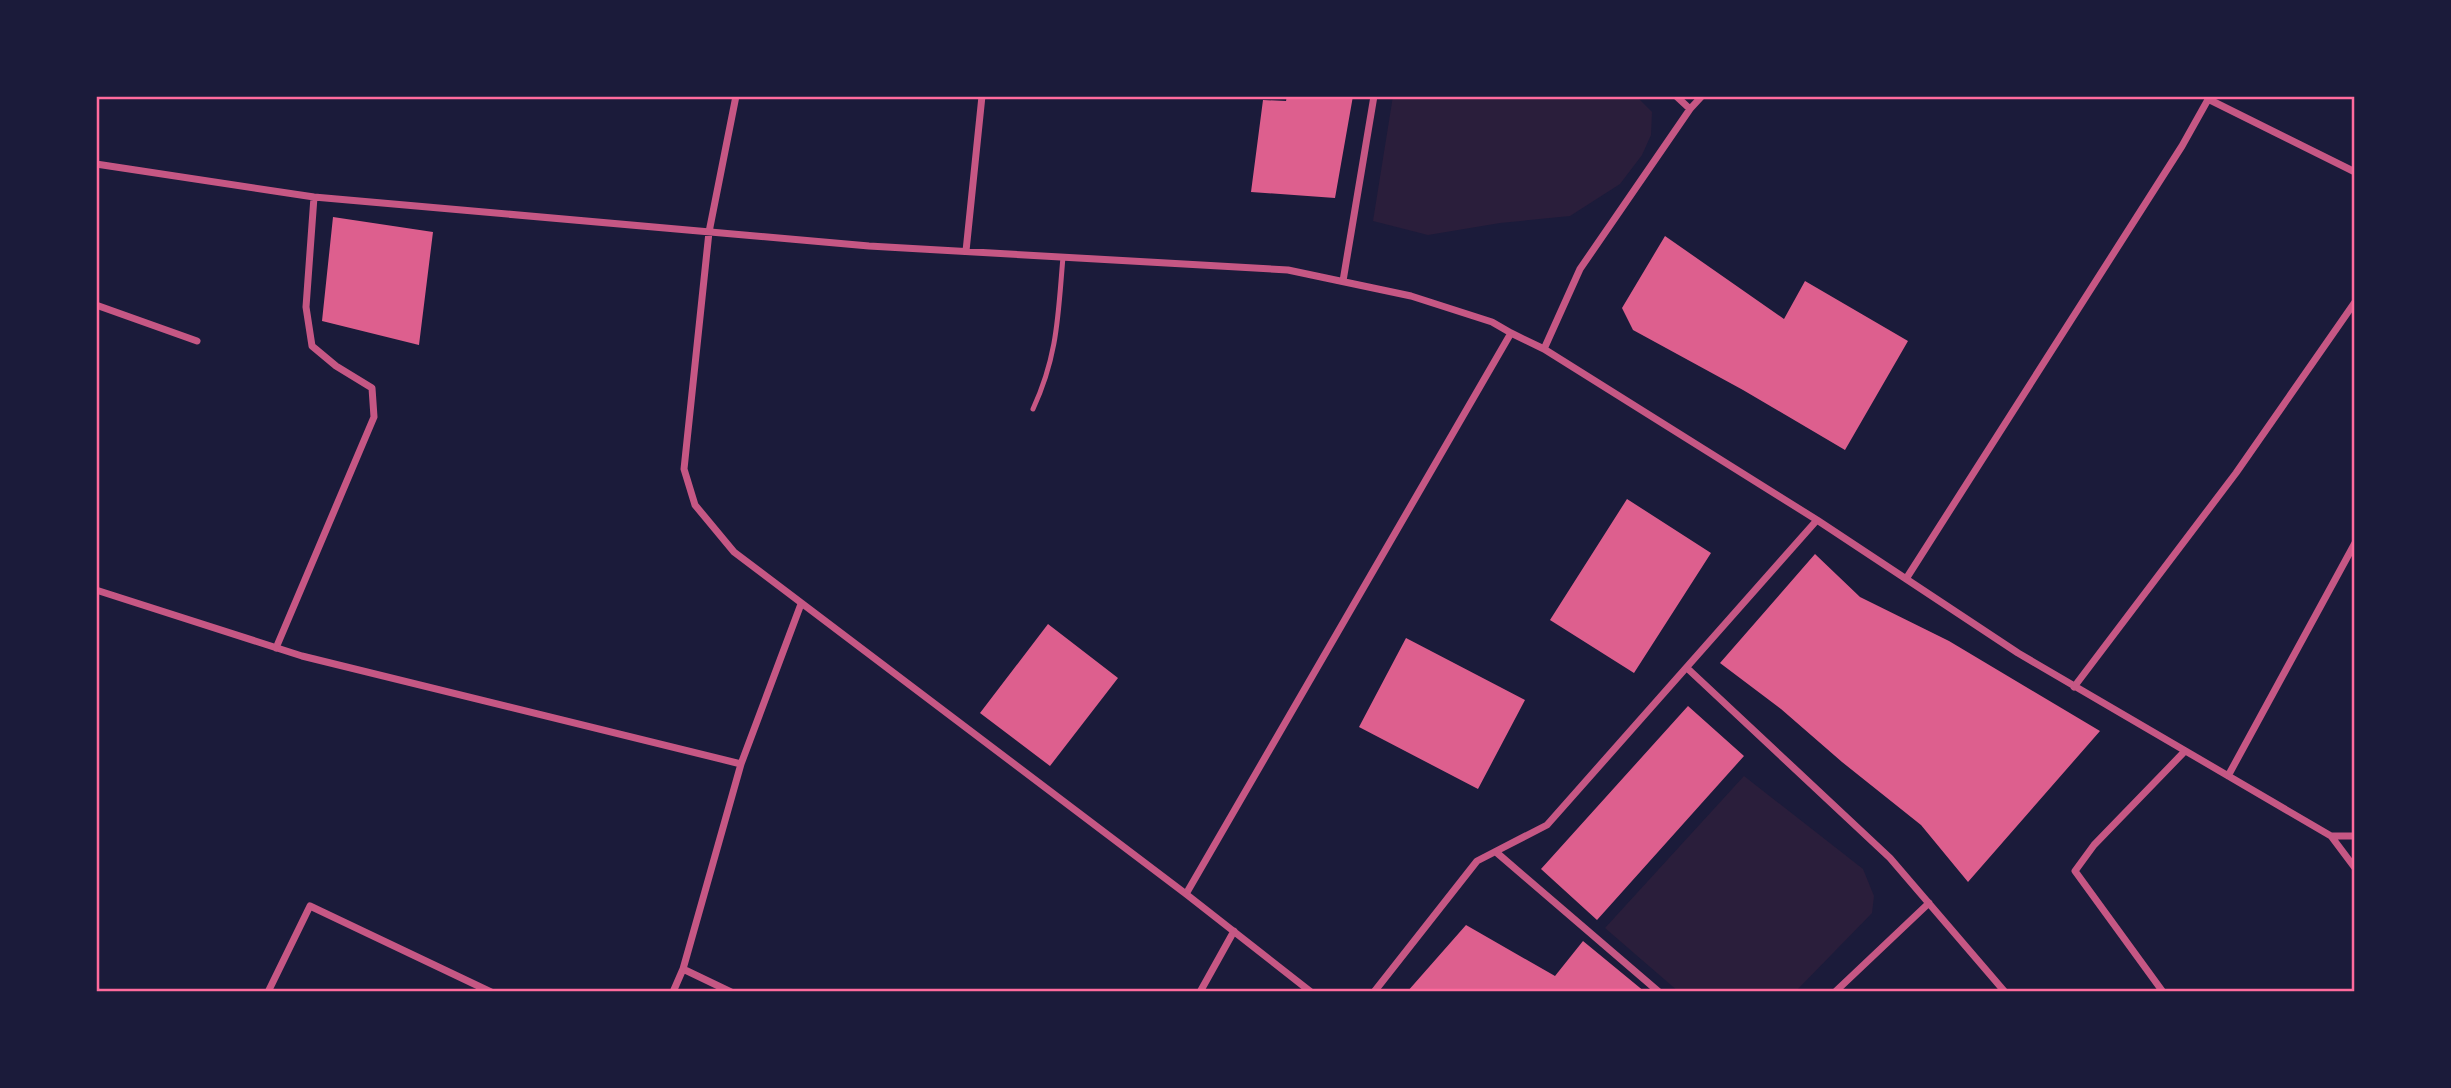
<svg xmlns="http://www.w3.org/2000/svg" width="2451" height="1088" viewBox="0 0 2451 1088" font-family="Lato,sans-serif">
<rect width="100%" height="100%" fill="#1b1b3a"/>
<!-- green -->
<path fill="#2a1e3b" d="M1393,96H1636L1652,112L1651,135L1642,155L1620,184L1570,216L1500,223L1428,235L1373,221Z
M1744,776L1863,869L1874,896L1872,913L1795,992H1679L1605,928Z"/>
<!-- building -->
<path fill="#dd5f8e" d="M1287,96H1353L1335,198L1251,192L1263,100L1286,101Z
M333,217L433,232L419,345L322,321Z
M1665,236L1784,319L1805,281L1908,341L1845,450L1743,390L1633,330L1622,308Z
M1627,499L1711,553L1634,673L1550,620Z
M1815,554L1860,597L1949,641L2100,731L1968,882L1921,825L1842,762L1781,709L1720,663Z
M1048,624L1118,678L1050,766L980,713Z
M1406,638L1525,700L1478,789L1359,727Z
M1688,706L1744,756L1597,920L1541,869Z
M1466,925L1555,976L1583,941L1645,992H1407Z"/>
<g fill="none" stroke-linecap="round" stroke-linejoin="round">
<!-- service -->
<path stroke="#c65784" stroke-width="5" d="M1033,409C1058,355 1058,314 1063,257"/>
<!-- minor -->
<path stroke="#c65784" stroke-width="7" d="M736,96L709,232L684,469L695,505L734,552L1186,894L1311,992
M1676,96L1690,109
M2208,99L2355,172
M96,164L314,197L869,246L1288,270L1411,296L1492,322L1511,333L1544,349L1817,520L2018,653L2331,836H2355
M966,251L982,96
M1343,281L1374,96
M96,305L197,341
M1544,349L1580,269L1690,109L1702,96
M1906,579L2182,146L2210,96
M96,590L302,656L741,764
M276,648L374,417L372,388L336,366L312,346L306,307L314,197
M1687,668L1890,858L2005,992
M2074,687L2236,473L2355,302
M2228,776L2355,543
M2331,836L2355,868
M1496,852L1659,992
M1186,894L1511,333
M683,969L731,992
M96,990L97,992
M268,992L310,906L491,992
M673,992L683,969L741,764L801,604
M1200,992L1234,931
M1374,992L1477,861L1547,825L1817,520
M1835,992L1929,903
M2163,992L2075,871L2094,845L2185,751"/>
</g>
<!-- border -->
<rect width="2451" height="1088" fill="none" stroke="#1b1b3a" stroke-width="196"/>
<rect x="98" y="98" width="2255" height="892" fill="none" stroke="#ff6b9d" stroke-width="2.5"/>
</svg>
